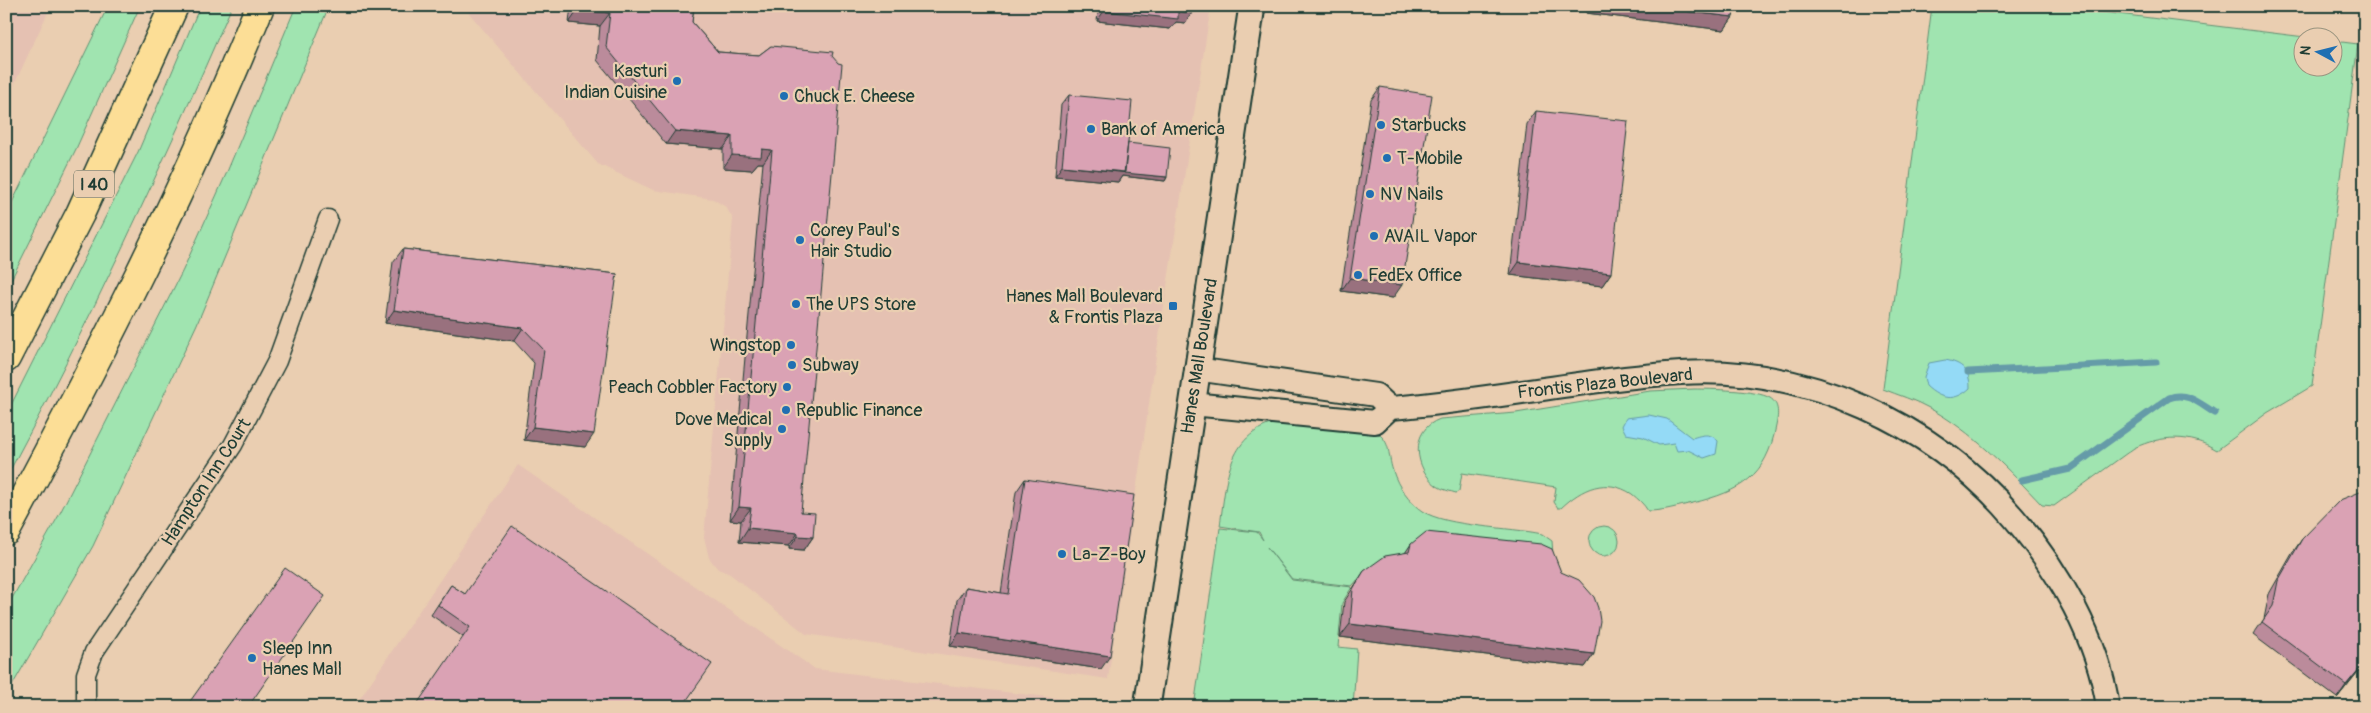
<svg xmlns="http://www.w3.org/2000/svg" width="2371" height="713" viewBox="0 0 2371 713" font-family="Pangolin,sans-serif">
<rect width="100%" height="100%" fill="#eaceb1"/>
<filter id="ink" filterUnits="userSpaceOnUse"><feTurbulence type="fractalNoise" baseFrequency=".02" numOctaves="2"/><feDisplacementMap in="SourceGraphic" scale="10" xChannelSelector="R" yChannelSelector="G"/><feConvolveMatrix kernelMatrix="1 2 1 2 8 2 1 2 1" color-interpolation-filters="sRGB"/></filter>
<g filter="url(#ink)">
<!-- built -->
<path fill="#e5c1b2" d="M6,6H51L6,102Z
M463,6H1211L1157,350L1108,679L806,634L730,574L718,569L709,558L704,537L733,219L726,207L713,199L653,190L598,164Z
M518,465L815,669L1106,704L1105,707H354Z"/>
<!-- green -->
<path fill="#a0e4b0" stroke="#609072" d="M108,6H140L76,149L6,290V215Z
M200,6H232C162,166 89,324 6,478V415L138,152Z
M296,6H329L197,324L93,546L6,696V609L59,515L183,270L227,172Z
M1932,6H2053L2305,37L2304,68H2334V41L2358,44L2312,386L2267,413L2217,450C2190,434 2162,435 2134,448L2054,506L2042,505C2009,470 1972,431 1929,408C1915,400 1898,395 1883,389Z
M1694,389C1710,389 1757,390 1770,398C1780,404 1778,416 1776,426C1766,477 1741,491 1693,503C1678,506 1664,511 1648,511C1644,504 1638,499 1632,494C1606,477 1582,488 1561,508H1558L1554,502L1556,487L1462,473L1459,491L1456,493C1450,491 1443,490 1437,486C1414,469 1409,430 1440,419L1516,413L1650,391Z
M1277,422L1372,431C1392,438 1387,454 1393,471C1398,487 1409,502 1422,511C1447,527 1511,527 1542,534L1552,541L1553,555L1406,552C1390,566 1366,567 1352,586L1292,579L1267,547L1292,580L1352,587L1342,603L1338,647L1357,649L1353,707H1194L1220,528L1257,532L1263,540L1259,532L1220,526C1226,484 1226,435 1277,422Z
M1589 541a15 15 0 1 1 30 0a15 15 0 1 1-30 0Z"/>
<!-- water -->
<path fill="#94daf6" stroke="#659ba8" d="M1945,360C1962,363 1970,370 1970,388C1955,402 1941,400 1926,386L1924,377L1929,363Z
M1649,415L1667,419L1692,438C1702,435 1710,432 1718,441L1716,454L1704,458L1688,450L1677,451L1674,443L1659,445L1643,437L1626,434L1622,426L1626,418Z"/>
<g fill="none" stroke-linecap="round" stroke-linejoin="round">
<!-- stream -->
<path stroke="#659ba8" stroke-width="7" d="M1968,372L2156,362
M2022,480L2070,469L2169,398C2187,391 2200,404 2215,413"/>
<!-- minor casing -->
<g stroke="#1f3d34" stroke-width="21">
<path id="minor" d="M86,707V674L94,652L233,445L277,361L328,219"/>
</g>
<!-- tertiary casing -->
<g stroke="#1f3d34" stroke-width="26">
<path id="tertiary" d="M1196,369L1376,395L1390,408
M1192,404L1375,422L1390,408C1487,401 1583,379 1681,373C1806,365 1934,424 2014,518C2059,571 2098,638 2108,707"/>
</g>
<!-- secondary casing -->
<g stroke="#1f3d34" stroke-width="29">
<path id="secondary" d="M1147,707L1252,6"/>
</g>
<!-- motorway casing -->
<g stroke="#1f3d34" stroke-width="31">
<path id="motorway" d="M6,358L80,214L174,6
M6,531C98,360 187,187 260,6"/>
</g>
<!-- minor -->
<use href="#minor" stroke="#eaceb1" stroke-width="18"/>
<!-- tertiary -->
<use href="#tertiary" stroke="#eaceb1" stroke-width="22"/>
<!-- secondary -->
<use href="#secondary" stroke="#eaceb1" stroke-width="25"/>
<!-- motorway -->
<use href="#motorway" stroke="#fcde96" stroke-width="28"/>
</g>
<!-- wall -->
<path fill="#bb8b9b" stroke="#1f3d34" d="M571,6H694L692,22L718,52L759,55L771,46L801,512L813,537L804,550L789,549V546L739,542L741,521L730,520L763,163H758L752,170L723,168V149L666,144L597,60L600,26L569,23Z
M1099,6H1193L1185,23L1176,22L1170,29L1097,21Z
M1586,6H1735L1733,17L1724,30L1586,13Z
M1380,87L1393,298L1341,291L1371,100Z
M1069,95L1167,177L1165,181L1122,176L1118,182L1055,176L1061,105Z
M1536,111L1611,273L1602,286L1510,275L1527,124Z
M403,249L617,274L585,447L524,440L534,363L514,341L385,323L393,262Z
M1025,479L1101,669L950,646L957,600L966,587L1001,593L1016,492Z
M2302,539L2365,663L2337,698L2253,635L2264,619L2269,594L2293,552Z
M1411,544L1561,572L1594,654L1585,667L1340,637L1344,602L1364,571L1405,553Z
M451,585L465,594L712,664L463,637L431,615Z"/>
<!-- shaded-wall -->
<path fill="#99717e" stroke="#1f3d34" d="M1591,6H1642L1733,17L1724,30L1586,13Z
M578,10L610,13L600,26L569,23Z
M1104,11H1178L1192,13L1185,23L1176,22L1170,29L1097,21Z
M675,131L732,136L723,149L666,144Z
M762,149L772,150L763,163H758L752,170L723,168L732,155Z
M1062,166L1167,177L1165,181L1122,176L1118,182L1055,176Z
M1519,262L1611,273L1602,286L1510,275Z
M1350,278L1402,285L1393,298L1341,291Z
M394,310L523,328L514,341L385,323Z
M533,427L594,434L585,447L524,440Z
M739,507L751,508L741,521L730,520Z
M748,528L798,533L789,546L739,542Z
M798,536L813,537L804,550L789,549Z
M1350,624L1594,654L1585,667L1340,637Z
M959,633L1110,656L1101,669L950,646Z
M2365,662V663L2337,698L2346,685Z"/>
<!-- building -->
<path fill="#daa2b4" stroke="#1f3d34" d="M579,6H694L692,22L718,52L759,55L771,46L833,52L832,56L838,63L842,64L801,512L815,513L813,537L798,536V533L748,528L751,508L739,507L772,150L762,149L761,157L732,155V136L675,131L606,47L610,13L578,10Z
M1105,6H1193L1192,13L1178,11V19L1104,11Z
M1642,6H1735L1733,17Z
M1380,87L1432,95L1402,285L1350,278Z
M1069,95L1132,101L1125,172L1062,166Z
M1536,111L1628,121L1611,273L1519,262Z
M1128,143L1170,148L1167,177L1124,173Z
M403,249L617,274L594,434L533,427L544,350L523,328L394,310Z
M1025,479L1134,495L1110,656L959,633L966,587L1008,594Z
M2365,490V662L2346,685L2262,622L2273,606L2278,581L2302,539L2340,500Z
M512,526L712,664L682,707H415L470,627L438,605L451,585L465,594Z
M1426,532L1541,544L1552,549L1561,572L1579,580L1594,597L1598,608L1600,621L1594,654L1350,624L1353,589L1364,571L1385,556L1409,552L1411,544Z
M285,568L325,596L248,707H186Z"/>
</g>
<!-- markers -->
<g fill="#1f6fb2" stroke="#eaceb1" stroke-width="2">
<circle cx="677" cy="81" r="5"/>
<circle cx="784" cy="96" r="5"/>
<circle cx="1381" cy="125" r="5"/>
<circle cx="1091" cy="129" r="5"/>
<circle cx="1387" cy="158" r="5"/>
<circle cx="1370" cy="194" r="5"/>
<circle cx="1374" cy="236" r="5"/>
<circle cx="800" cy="240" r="5"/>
<circle cx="1358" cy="275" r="5"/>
<circle cx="796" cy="304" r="5"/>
<rect x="1168" y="301" width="10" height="10" rx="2.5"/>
<circle cx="791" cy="345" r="5"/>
<circle cx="792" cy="365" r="5"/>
<circle cx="787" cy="387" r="5"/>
<circle cx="786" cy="410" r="5"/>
<circle cx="782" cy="429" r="5"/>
<circle cx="1062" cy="554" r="5"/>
<circle cx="252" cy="658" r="5"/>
</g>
<g text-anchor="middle" stroke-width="4.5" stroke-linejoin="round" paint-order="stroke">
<!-- shield labels -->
<rect fill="#eaceb1" stroke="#5c685a" stroke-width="1" x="74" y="170.5" width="40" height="27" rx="4"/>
<g font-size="16" font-weight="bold" fill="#1f3d34">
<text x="94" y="190">I 40</text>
</g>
<!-- poi labels -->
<g font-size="18" fill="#1f3d34" stroke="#eaceb1" text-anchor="start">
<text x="667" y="77" text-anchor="end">Kasturi<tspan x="667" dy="21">Indian Cuisine</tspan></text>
<text x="794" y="102">Chuck E. Cheese</text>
<text x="1391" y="131">Starbucks</text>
<text x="1101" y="135">Bank of America</text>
<text x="1397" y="164">T-Mobile</text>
<text x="1380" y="200">NV Nails</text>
<text x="810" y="236">Corey Paul's<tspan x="810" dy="21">Hair Studio</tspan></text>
<text x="1384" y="242">AVAIL Vapor</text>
<text x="1368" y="281">FedEx Office</text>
<text x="1163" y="302" text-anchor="end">Hanes Mall Boulevard<tspan x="1163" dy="21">&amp; Frontis Plaza</tspan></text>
<text x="806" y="310">The UPS Store</text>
<text x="781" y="351" text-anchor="end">Wingstop</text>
<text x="802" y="371">Subway</text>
<text x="777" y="393" text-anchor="end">Peach Cobbler Factory</text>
<text x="796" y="416">Republic Finance</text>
<text x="772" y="425" text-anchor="end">Dove Medical<tspan x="772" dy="21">Supply</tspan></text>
<text x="1072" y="560">La-Z-Boy</text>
<text x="262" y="654">Sleep Inn<tspan x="262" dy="21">Hanes Mall</tspan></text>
</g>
<!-- street labels -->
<g font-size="18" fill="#1f3d34" stroke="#eaceb1">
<text transform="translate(1199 356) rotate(-81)" y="6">Hanes Mall Boulevard</text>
<text transform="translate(1605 383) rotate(-6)" y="6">Frontis Plaza Boulevard</text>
<text transform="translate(206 482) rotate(-57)" y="6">Hampton Inn Court</text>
</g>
</g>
<!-- margin -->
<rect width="2371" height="713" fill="none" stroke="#eaceb1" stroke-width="25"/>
<rect x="12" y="12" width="2346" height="688" fill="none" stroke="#1f3d34" stroke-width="2" filter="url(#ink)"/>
<!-- north arrow -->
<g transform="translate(2318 52) rotate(277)"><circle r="24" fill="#eaceb1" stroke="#99947f"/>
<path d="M0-4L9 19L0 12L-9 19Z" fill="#1f6fb2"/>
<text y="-8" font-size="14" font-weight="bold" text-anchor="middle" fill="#1f3d34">N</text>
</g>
</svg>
